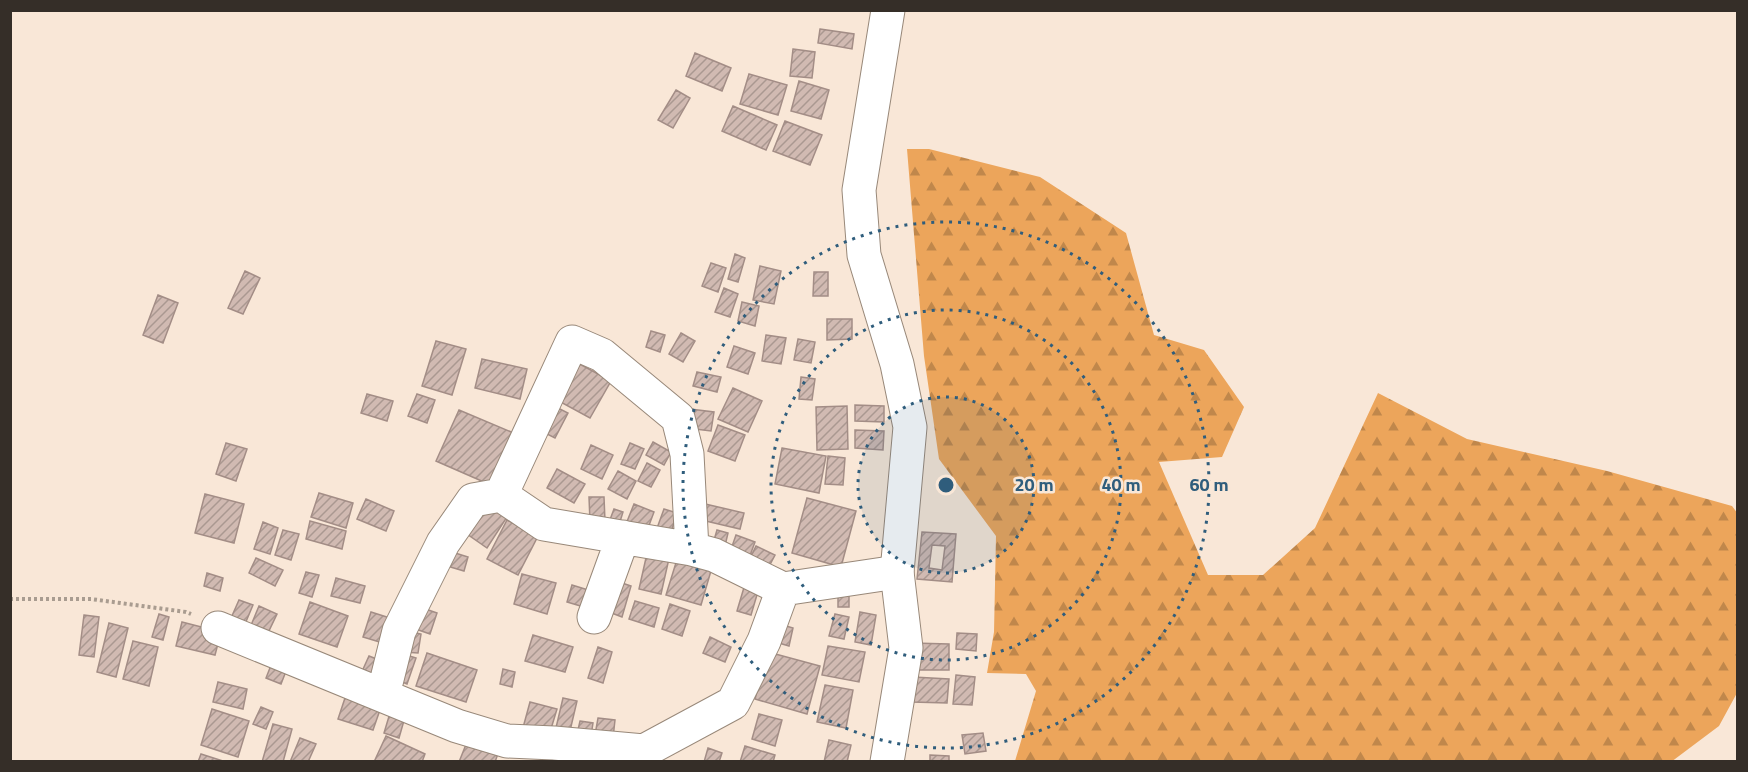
<svg xmlns="http://www.w3.org/2000/svg" width="1748" height="772" viewBox="0 0 1748 772" font-family="'Titillium Web',sans-serif">
<defs>
<pattern id="forest-firs" width="22" height="20" patternUnits="userSpaceOnUse" patternTransform="scale(1.5)"><rect width="22" height="20" fill="#eca55b"/><path d="M5 1l3.5 6h-7zM16 11l3.5 6h-7z" fill="#c0874b"/></pattern>
<pattern id="building-hatch" width="6" height="6" patternUnits="userSpaceOnUse" patternTransform="scale(1.5)"><rect width="6" height="6" fill="#d1bab2"/><path d="M-1 1l2-2M0 6l6-6M5 7l2-2" fill="none" stroke="#aa9891"/></pattern>
</defs>
<rect width="100%" height="100%" fill="#f9e7d7"/>
<!-- forest -->
<path fill="url(#forest-firs)" d="M907,149H929L1040,177L1126,233L1154,335L1204,350L1244,407L1222,457L1159,462L1208,575H1263L1315,528L1378,393L1467,439L1607,471L1732,506L1738,514L1737,693L1719,726L1671,762L1015,761L1036,691L1026,674L987,673L994,632L996,536L939,459L924,356Z"/>
<!-- building -->
<path fill="url(#building-hatch)" stroke="#a38d86" stroke-width="1.5" fill-rule="evenodd" d="M820,29L854,34L852,49L818,43Z
M793,49L815,52L812,78L790,76Z
M695,53L731,68L722,91L686,76Z
M749,74L787,85L778,115L740,104Z
M799,81L829,90L821,119L791,111Z
M676,90L690,98L673,128L658,120Z
M733,106L777,125L766,150L722,131Z
M785,121L822,135L810,165L773,151Z
M735,254L745,258L738,282L728,279Z
M711,263L726,268L718,292L702,286Z
M760,266L781,271L774,304L753,300Z
M245,271L260,278L243,314L228,308Z
M814,272H828V296H813Z
M724,288L738,294L730,317L715,312Z
M158,295L178,303L163,343L143,335Z
M742,302L759,306L755,326L738,321Z
M827,319H852V339L827,340Z
M651,331L665,335L660,352L646,347Z
M681,333L695,341L683,362L669,354Z
M766,335L786,338L781,364L762,361Z
M798,339L815,342L811,363L794,360Z
M436,341L466,349L452,395L422,386Z
M734,346L755,353L748,374L727,367Z
M482,359L527,369L520,399L475,388Z
M576,362L611,381L590,418L555,399Z
M697,372L721,377L717,392L693,386Z
M801,377L815,379L812,400L799,399Z
M733,388L762,401L748,432L718,419Z
M367,394L393,401L387,421L361,413Z
M417,394L435,400L427,423L408,416Z
M552,405L568,413L555,438L539,430Z
M855,405L884,406V422L855,421Z
M847,406L848,449L817,450L816,407Z
M690,409L714,412L711,431L687,428Z
M459,410L516,434L493,486L436,461Z
M718,425L745,435L735,461L708,451Z
M855,430L884,431L883,450L855,448Z
M653,442L671,452L664,465L646,455Z
M226,443L247,449L236,481L216,474Z
M630,443L644,449L635,469L621,464Z
M591,445L613,455L602,479L581,469Z
M782,448L826,456L819,493L775,484Z
M828,456L845,458L843,485L825,484Z
M647,463L660,470L651,487L638,481Z
M557,469L585,484L574,503L547,488Z
M618,471L636,481L627,499L608,489Z
M319,493L353,503L346,528L311,517Z
M205,494L244,504L234,543L195,533Z
M589,497H604L605,521L590,522Z
M807,498L856,511L841,567L792,553Z
M366,499L394,511L386,531L357,519Z
M701,503L744,513L740,529L697,519Z
M486,504L507,517L487,548L467,534Z
M634,504L654,512L645,536L624,529Z
M614,509L623,512L618,528L608,525Z
M664,509L677,513L670,535L656,531Z
M507,520L538,536L518,575L487,559Z
M310,521L346,531L342,549L306,539Z
M263,522L278,528L270,554L254,549Z
M283,530L299,534L291,560L275,555Z
M717,530L728,533L724,550L712,547Z
M922,532L956,534L952,582L917,579ZM932,545L945,546L942,570L929,568Z
M736,535L755,542L748,561L729,555Z
M756,546L775,555L765,574L747,565Z
M648,549L670,554L661,594L639,589Z
M452,552L468,557L464,571L447,566Z
M679,553L713,564L701,605L666,595Z
M256,558L283,570L275,586L249,573Z
M306,572L319,575L312,597L299,593Z
M207,573L223,578L220,591L204,586Z
M522,574L556,583L547,614L514,604Z
M336,578L365,586L360,603L331,596Z
M619,582L631,586L622,617L609,612Z
M745,584L759,588L751,615L737,611Z
M572,585L598,593L594,610L567,602Z
M838,589H849V607H838Z
M239,600L253,605L245,624L231,618Z
M635,601L659,608L654,627L629,619Z
M310,602L348,616L337,647L299,634Z
M670,604L690,611L682,636L662,629Z
M259,606L277,614L266,637L249,630Z
M417,606L437,613L430,634L410,627Z
M371,612L390,618L383,643L363,637Z
M860,612L876,615L871,645L855,642Z
M159,614L169,617L163,640L152,637Z
M835,614L849,617L844,639L829,636Z
M84,615L99,617L94,657L79,655Z
M182,622L221,632L215,655L176,646Z
M109,623L128,628L116,677L97,672Z
M776,623L793,628L789,646L772,641Z
M408,631L421,634L418,653L404,652Z
M957,633L977,634L976,651L956,649Z
M533,635L573,647L565,672L525,661Z
M710,637L731,647L725,662L703,653Z
M133,641L158,647L149,686L123,679Z
M912,643L949,644V670H911Z
M828,646L865,652L859,682L822,675Z
M598,647L612,652L603,683L588,678Z
M768,652L820,666L807,714L755,699Z
M427,653L477,670L466,702L416,686Z
M403,654L416,658L407,684L395,679Z
M275,655L290,661L281,684L266,678Z
M369,656L384,662L375,684L359,678Z
M503,669L515,672L512,687L500,684Z
M956,675L975,677L972,705L953,704Z
M913,677L949,679L947,703L912,702Z
M218,682L247,689L243,709L213,702Z
M825,685L853,690L846,728L817,722Z
M346,695L381,707L373,730L338,719Z
M563,698L577,701L569,735L555,732Z
M530,702L557,709L547,742L521,735Z
M261,707L273,712L266,729L253,724Z
M212,709L249,721L238,757L201,745Z
M390,713L405,717L399,738L384,733Z
M759,714L782,720L775,746L752,739Z
M598,718L615,720L613,738L595,735Z
M580,721L593,723L591,736L577,734Z
M273,724L292,729L283,762H262Z
M983,733L986,751L965,754L962,735Z
M386,736L425,754L422,762H374Z
M469,737L500,748L495,762H459Z
M300,738L316,744L308,762H290Z
M829,740L851,745L847,762H824Z
M745,746L775,755L773,762H740Z
M708,748L722,753L719,762H704Z
M542,753L576,762H540Z
M201,754L226,762H198Z
M930,755L949,756V762H930Z"/>
<g fill="none" stroke-linecap="round" stroke-linejoin="round">
<!-- street casing -->
<g stroke="#988879" stroke-width="35">
<path id="street" d="M501,495L572,342L602,355L678,418L687,454L692,549
M594,617L623,537
M218,628L457,726L507,741L554,743L644,751
M383,695L399,631L443,543L473,500L501,495L544,524L692,549L714,555L783,589
M642,762L644,751L733,703L764,641L783,589L897,572"/>
</g>
<!-- secondary casing -->
<g stroke="#988879" stroke-width="35">
<path id="secondary" d="M887,762L906,648L897,572L910,427L897,364L864,255L859,190L888,10"/>
</g>
<!-- path -->
<path stroke="#a99c90" stroke-width="4" stroke-dasharray="3 3" stroke-linecap="butt" d="M10,599H91L186,612L191,614"/>
<!-- street -->
<use href="#street" stroke="#fff" stroke-width="33"/>
<!-- secondary -->
<use href="#secondary" stroke="#fff" stroke-width="33"/>
</g>
<!-- distance rings -->
<circle cx="946" cy="485" r="88" fill="#2f5d7c" fill-opacity=".12"/>
<g fill="none" stroke="#2f5d7c" stroke-width="3" stroke-dasharray="3 6">
<circle cx="946" cy="485" r="88"/>
<circle cx="946" cy="485" r="175"/>
<circle cx="946" cy="485" r="263"/>
</g>
<circle cx="946" cy="485" r="9" fill="#2f5d7c" stroke="#f9e7d7" stroke-width="3"/>
<g font-size="18" text-anchor="middle" font-weight="bold" fill="#2f5d7c" stroke="#f9e7d7" stroke-width="5" stroke-linejoin="round" paint-order="stroke">
<text x="1034" y="491">20 m</text>
<text x="1121" y="491">40 m</text>
<text x="1209" y="491">60 m</text>
</g>
<!-- border -->
<rect width="1748" height="772" fill="none" stroke="#352e28" stroke-width="24"/>
</svg>
